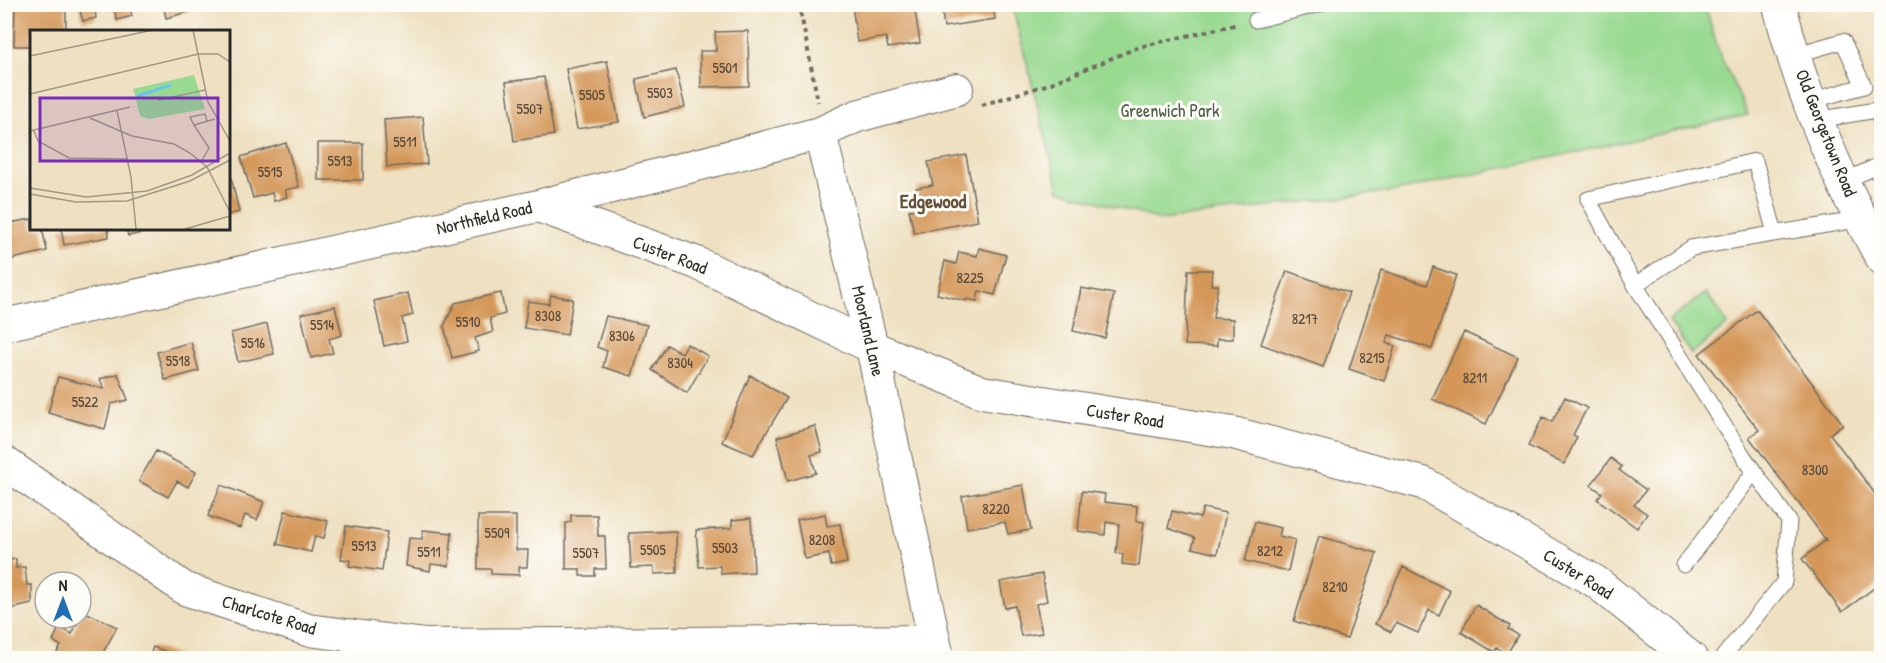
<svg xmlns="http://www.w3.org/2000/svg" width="1886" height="663" viewBox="0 0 1886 663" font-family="'Patrick Hand',sans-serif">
<rect width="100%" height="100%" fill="#fdfcf7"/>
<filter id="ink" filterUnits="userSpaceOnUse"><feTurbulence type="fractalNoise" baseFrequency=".0167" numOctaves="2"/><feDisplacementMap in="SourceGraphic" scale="12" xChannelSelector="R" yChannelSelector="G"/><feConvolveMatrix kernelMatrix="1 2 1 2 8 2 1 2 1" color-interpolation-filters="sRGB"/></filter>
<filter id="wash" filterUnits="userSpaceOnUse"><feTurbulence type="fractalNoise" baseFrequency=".008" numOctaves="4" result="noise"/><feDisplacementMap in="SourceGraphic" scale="24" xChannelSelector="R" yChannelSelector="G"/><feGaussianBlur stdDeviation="1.35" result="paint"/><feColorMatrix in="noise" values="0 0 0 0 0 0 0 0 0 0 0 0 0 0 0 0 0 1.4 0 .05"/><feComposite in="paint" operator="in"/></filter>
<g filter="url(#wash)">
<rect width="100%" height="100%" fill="#eee0c0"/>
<!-- green -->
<path fill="#99da91" stroke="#62825e" stroke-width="1.5" d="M1012,5H1705L1719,53L1748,115L1396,191L1160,220L1059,190Z
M1706,293L1728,324L1691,354L1669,321Z"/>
<g id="blocks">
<!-- building -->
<path fill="#d49758" d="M15,4H66V32H32V46H14Z
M78,4H129L132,16L117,20L113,6L95,11L96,18L83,21Z
M163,4H213V5L166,18Z
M852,4H914L920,43L888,48L886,37L857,42Z
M941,4H993L995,19L944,27Z
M748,31L749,86L701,87L700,51H716L715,32Z
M607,61L619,122L577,129L566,69Z
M676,70L685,107L644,117L636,79Z
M544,77L554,135L514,141L506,82Z
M423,117L427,164L387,167L384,120Z
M286,143L299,187L285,190L287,197L274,201L272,193L253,198L241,157Z
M318,143H363V180H318Z
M966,155L978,221L914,233L909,210L920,209L916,188L933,185L928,162Z
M229,168L239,212L228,215V169Z
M32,219V228H42L47,251L4,261V224Z
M61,228H108L109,237L64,245Z
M126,228H164V229L128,236Z
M979,248L1006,255L995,295L979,291L977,301L967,299L966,301L937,294L945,261L956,264L959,252L977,256Z
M1433,267L1456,275L1432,349L1389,335L1386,343L1395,346L1384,381L1349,369L1381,270L1427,285Z
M1188,270H1212L1211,285H1218L1213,318L1233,319V339H1217V346L1185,345Z
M1287,271L1349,293L1323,367L1261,344Z
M1081,288L1114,294L1105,338L1073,331Z
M408,293L413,315L402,318L407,341L384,346L374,301Z
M501,293L505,314L490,318L493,332L475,338L479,351L452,358L444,326L455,303Z
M551,295L573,299L567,335L524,328L528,301L549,304Z
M335,306L342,335L329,339L333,353L311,358L301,314Z
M1757,310L1843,424L1830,434L1882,503V582L1842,612L1802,559L1826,540L1749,437L1759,430L1699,354Z
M606,316L647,325L632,376L603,367L607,351L597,347Z
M267,324L274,354L238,362L231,333Z
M1464,332L1518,357L1486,424L1432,399Z
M191,342L199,371L165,380L157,352Z
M687,344L708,356L687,393L652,370L667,345L682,353Z
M118,374L128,400L111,404L105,429L48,413L58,377L104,389L100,379Z
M750,375L787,398L753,455L722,442Z
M1565,397L1587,408L1573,435L1577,437L1564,464L1528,446L1543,417L1552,422Z
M815,426L822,452L811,455L816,473L788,481L777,437Z
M156,451L196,472L188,487L177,481L168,497L139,481Z
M1611,458L1622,467L1619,470L1646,490L1634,505L1647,514L1637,528L1597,499L1602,493L1591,485Z
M221,485L264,502L257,520L245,515L240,528L208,516Z
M1023,485L1031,530L1008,534L1005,522L967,528L962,496Z
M1082,491L1105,494L1104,502L1137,506L1136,521L1144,522L1139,566L1122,564L1123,554L1116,553L1119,524L1106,522L1105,535L1078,531Z
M1203,508L1226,513L1217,554L1192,548L1195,538L1168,528L1172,511L1200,518Z
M285,511L328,521L324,538L315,536L311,552L277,544Z
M825,514L827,526L840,524L847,563L831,566L829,554L805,559L797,520Z
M571,515H597L598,536H605L606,569H595V576H580V569H566V523L571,522Z
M478,516H516V550H528L527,567H519V575L491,574V569H478Z
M751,518L754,572L721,574L720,566L699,567L696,530L732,528V520Z
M1255,522L1281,528L1279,536L1295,540L1288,571L1245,561Z
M346,526L387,532L382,571L349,566L350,560L341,559Z
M423,530L452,533L449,566L431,564L430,571L406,566L409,538L422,539Z
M676,531L677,573L654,574V567L631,568L629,533Z
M1319,536L1377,553L1347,639L1294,621Z
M16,559V568L25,567L27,585H32V604L6,610L4,561Z
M1403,567L1450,591L1439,615L1429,610L1418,633L1396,623L1391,632L1375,624Z
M1042,574L1047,601L1036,604L1042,633L1021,636L1015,606L1005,608L1000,582Z
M1476,605L1510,626L1508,629L1518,635L1507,654L1497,648L1494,652L1461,632Z
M83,611L117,627L100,658H54L61,646L53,641L59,627L72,634Z
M153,647L184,658H149Z"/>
</g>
</g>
<g filter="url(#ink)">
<use href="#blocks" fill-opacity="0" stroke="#6f6a5f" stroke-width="1.5"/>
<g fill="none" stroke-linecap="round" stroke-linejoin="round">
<!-- lane casing -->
<g stroke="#6f6a5f" stroke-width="17">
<path id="lane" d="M1256,20L1320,4
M1794,55L1843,41L1864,86L1810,101
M1817,120L1876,110L1882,123
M1844,181L1882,164
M1775,233L1755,161L1588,199L1635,285L1691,248L1862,219
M1635,285L1744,457L1789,521L1784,582L1722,658
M1684,565L1754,472"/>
</g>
<!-- street casing -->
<g stroke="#6f6a5f" stroke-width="34">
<path id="street" d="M820,133L872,347L938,658
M538,206L697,263L872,347L982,392L1233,433L1423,483L1596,582L1691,658
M4,325L538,206L820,133L857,116L957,89
M4,462L185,589L308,630L426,645L934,641"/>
</g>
<!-- primary casing -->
<g stroke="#6f6a5f" stroke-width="35">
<path id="primary" d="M1779,4C1801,91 1838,180 1882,258"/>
</g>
<!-- path -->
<path stroke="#6f6a5f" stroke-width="4" stroke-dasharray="4.5 4.5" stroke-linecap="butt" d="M799,4L818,102
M982,105L1049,84L1139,47L1238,24"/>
<!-- lane -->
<use href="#lane" stroke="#fff" stroke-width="15"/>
<!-- street -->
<use href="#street" stroke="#fff" stroke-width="32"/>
<!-- primary -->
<use href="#primary" stroke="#fff" stroke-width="33"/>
</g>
</g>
<g text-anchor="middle" stroke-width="6" stroke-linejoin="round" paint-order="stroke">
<!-- number labels -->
<g font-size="15" fill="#554636">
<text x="725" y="73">5501</text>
<text x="660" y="98">5503</text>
<text x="592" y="100">5505</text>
<text x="530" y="114">5507</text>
<text x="405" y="147">5511</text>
<text x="340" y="166">5513</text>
<text x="270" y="177">5515</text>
<text x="970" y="283">8225</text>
<text x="548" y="321">8308</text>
<text x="1305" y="324">8217</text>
<text x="468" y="327">5510</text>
<text x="322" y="330">5514</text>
<text x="622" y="341">8306</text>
<text x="253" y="348">5516</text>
<text x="1372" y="363">8215</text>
<text x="178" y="366">5518</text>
<text x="680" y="368">8304</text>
<text x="1475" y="383">8211</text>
<text x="85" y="407">5522</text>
<text x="1815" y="475">8300</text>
<text x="996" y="514">8220</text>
<text x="497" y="538">5509</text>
<text x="822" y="545">8208</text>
<text x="364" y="551">5513</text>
<text x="725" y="553">5503</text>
<text x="653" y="555">5505</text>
<text x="1270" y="556">8212</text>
<text x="429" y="557">5511</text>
<text x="586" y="558">5507</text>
<text x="1335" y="592">8210</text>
</g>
<!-- park labels -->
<g font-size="18" fill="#4c604a" stroke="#fdfcf7">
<text x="1170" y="117">Greenwich Park</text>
</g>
<!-- street labels -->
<g font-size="18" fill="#2b2b2b" stroke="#fdfcf7">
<text transform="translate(1826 133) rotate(68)" y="6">Old Georgetown Road</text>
<text transform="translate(484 218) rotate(-13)" y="6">Northfield Road</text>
<text transform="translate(670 255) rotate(21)" y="6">Custer Road</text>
<text transform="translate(868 331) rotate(77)" y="6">Moorland Lane</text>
<text transform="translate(1125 416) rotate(9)" y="6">Custer Road</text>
<text transform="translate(1578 574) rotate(32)" y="6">Custer Road</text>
<text transform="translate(269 615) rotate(17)" y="6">Charlcote Road</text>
</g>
<!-- neighbourhood labels -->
<g font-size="20" font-weight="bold" fill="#66513b" stroke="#fdfcf7">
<text x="933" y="208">Edgewood</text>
</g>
</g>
<!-- overview -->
<g transform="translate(30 30)">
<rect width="200" height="200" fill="#eee0c0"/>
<path d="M164,45L175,79L119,89L110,86L103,59Z" fill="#99da91"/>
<path fill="none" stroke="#6ac3e8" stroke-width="3" d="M107,66L141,55"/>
<path fill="none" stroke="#a09884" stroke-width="1.5" d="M163,0L178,72L200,111M0,26L123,0M0,64L168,24H188L200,32M128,70L175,60M87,81L101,147L106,199M60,88L102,106L144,114L160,123L177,137L200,182M177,91L175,84L160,87L164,95L185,89M164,95L179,118L171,132M0,101L100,77M4,101L8,111L39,128L98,129M0,158L56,167L117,161L162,145L200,123M0,164L46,172L97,171L160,151L200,130M155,199L200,186"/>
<path fill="#7b2cbf" fill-opacity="0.15" stroke="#7b2cbf" stroke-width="3" d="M10,68H188V131H10Z"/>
<rect width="200" height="200" fill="none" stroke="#2b2b2b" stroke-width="3"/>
</g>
<!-- margin -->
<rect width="1886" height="663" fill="none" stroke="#fdfcf7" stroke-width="24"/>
<!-- north arrow -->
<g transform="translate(63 600)"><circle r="28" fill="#fdfcf7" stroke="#a9a8a5" stroke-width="1.5"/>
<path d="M0-4.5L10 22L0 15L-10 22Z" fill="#1f6fb2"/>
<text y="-9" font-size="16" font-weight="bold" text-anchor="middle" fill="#2b2b2b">N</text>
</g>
</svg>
